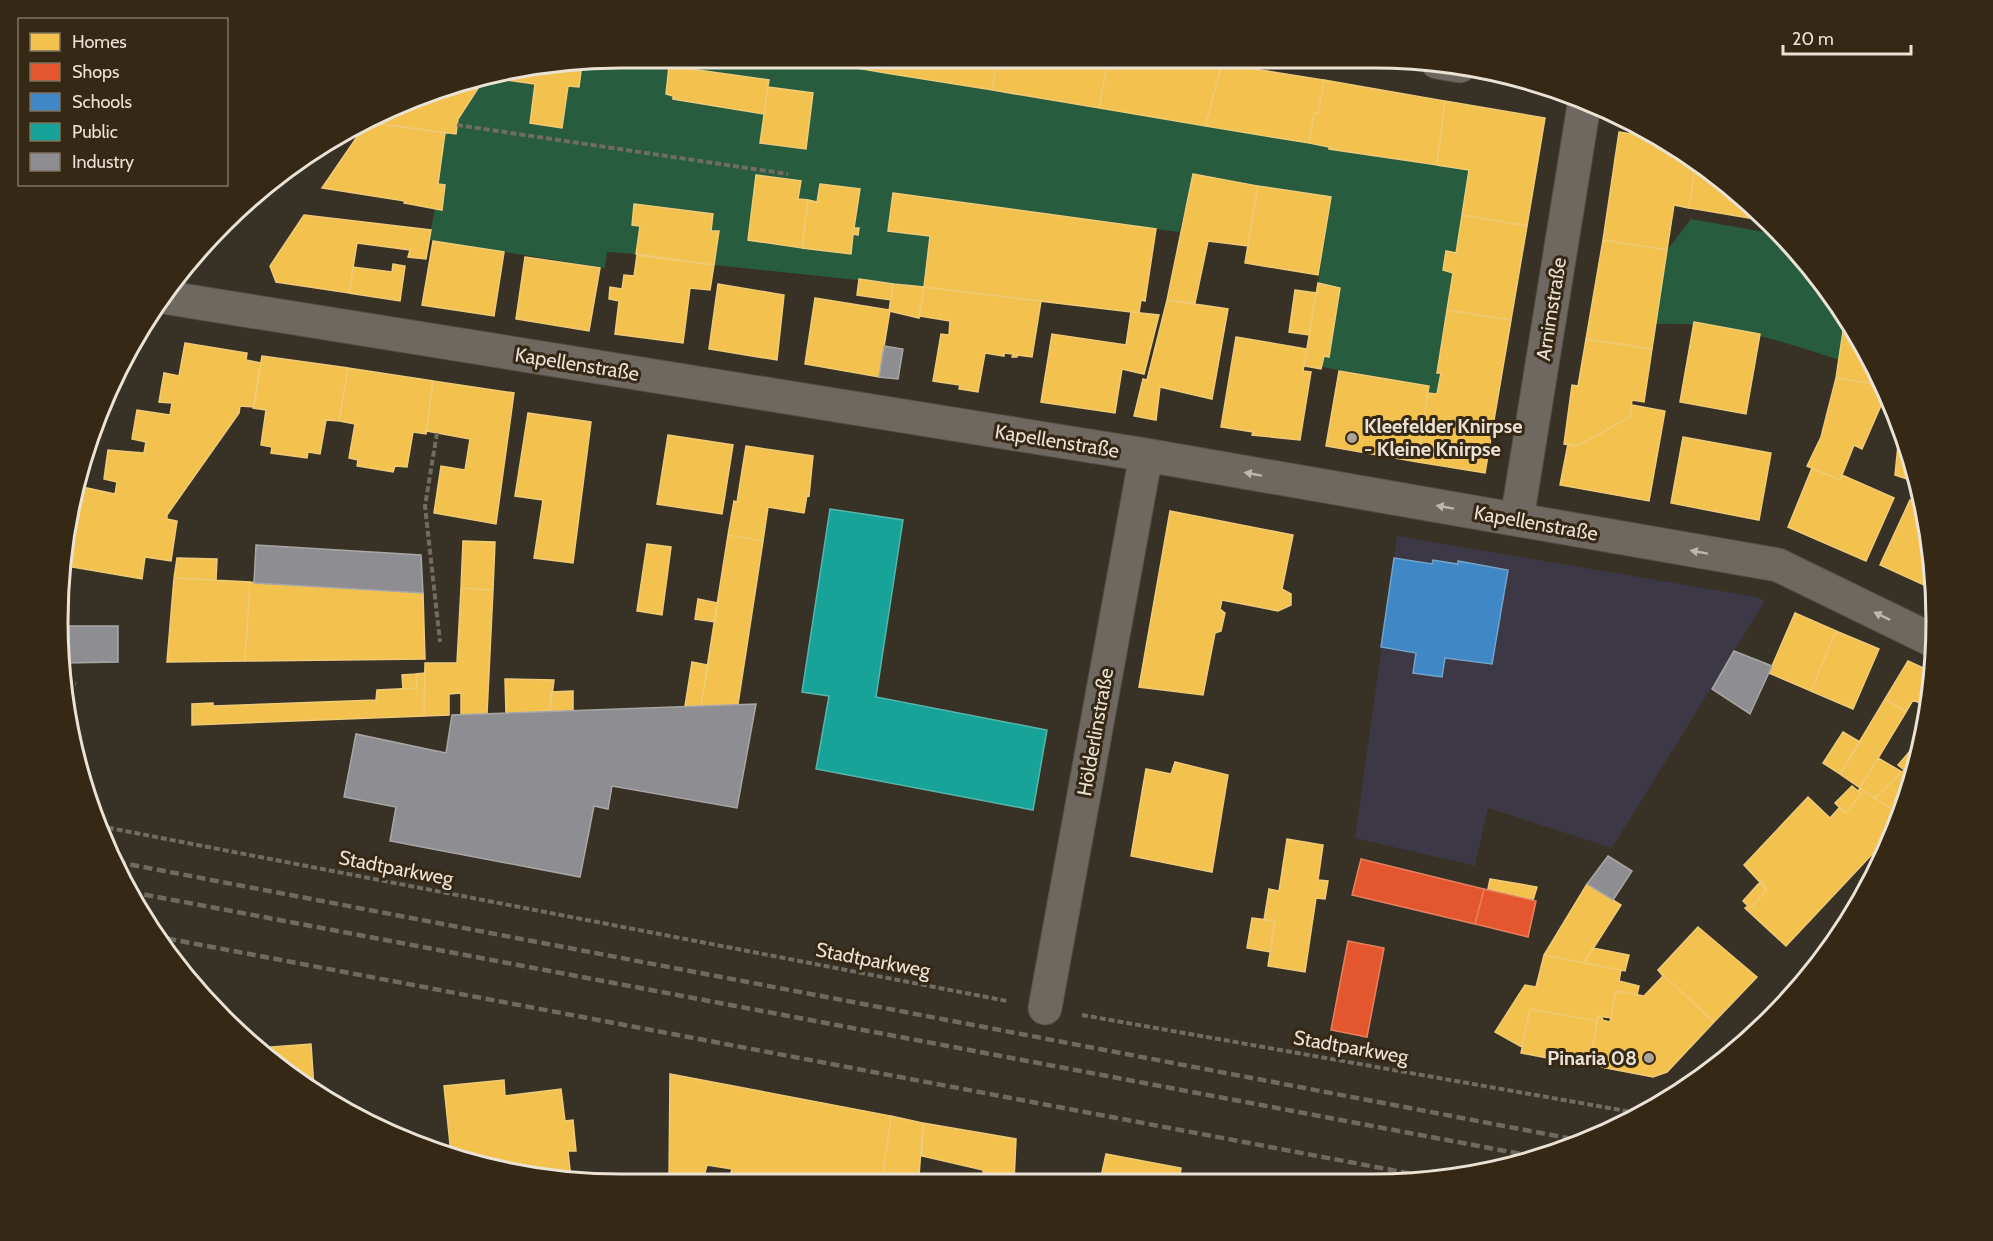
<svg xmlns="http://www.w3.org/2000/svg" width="1993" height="1241" viewBox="0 0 1993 1241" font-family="Cabin,sans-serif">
<rect width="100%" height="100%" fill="#383125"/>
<!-- education -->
<path fill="#3d3846" d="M1397,536L1757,597L1765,601L1612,848L1488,808L1475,866L1355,838Z"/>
<!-- green -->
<path fill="#285c3f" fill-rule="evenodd" d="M621,57L799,58L1309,143L1329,147V149L1469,170L1456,253L1446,251L1443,270L1453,273L1437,372L1441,373L1437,394L1428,393L1429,386L1322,367L1324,356L1329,357L1340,288L1318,283L1331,198L1194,174L1179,232L894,193L888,231L930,236L924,287L714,265L719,232L711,231L713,214L635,204L632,225L640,226L636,254L607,252L605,268L429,240L435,208L442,209L445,186L438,184L445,133L455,134L458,119L484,79L535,84L530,123L562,128L568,86H579L582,63ZM756,175L801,181L798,199L817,202L820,184L860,189L854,228L859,229L858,234H853L851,254L748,240Z
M1691,219L1781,235L1796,249L1845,318L1839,360C1774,339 1723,321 1655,324L1667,250Z"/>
<!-- homes -->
<path fill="#f2c14e" stroke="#f0cb77" stroke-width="1.5" d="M799,58L887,59L885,73Z
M887,59H997L992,90L885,73Z
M997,59L1108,60L1099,108L992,90Z
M1108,60H1202L1222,64L1205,126L1099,108Z
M582,63L579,87L568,86L562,128L530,123L535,84L491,78Z
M1222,64L1324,80L1318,113L1314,112L1309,143L1205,126Z
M669,66L769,80L764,114L673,99V96L666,94Z
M484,79L458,119L456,134L372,123L440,87Z
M1324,80L1445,101L1437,165L1329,149V147L1309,143L1314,112L1318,113Z
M768,87L813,93L806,149L760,143Z
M1445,101L1545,118L1527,226L1462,215L1469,170L1437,165Z
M372,123L445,133L438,184L445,185L442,210L404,203L405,201L322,188L363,128Z
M1619,132L1652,137L1696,162L1689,208L1674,205L1667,250L1603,240Z
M1696,162L1715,173L1767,221L1689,208Z
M1193,174L1258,186L1248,246L1208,241L1195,303L1167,300Z
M756,175L801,181L798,199L808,200L802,248L748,240Z
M820,184L860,189L854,228H859L858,235L853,234L851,254L802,248L808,200L817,202Z
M1258,186L1331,197L1318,275L1245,263Z
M893,193L1156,229L1145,301L1141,300L1139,313L924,287L930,236L888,231Z
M634,204L713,214L711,231H719L714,265L636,254L640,226L632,225Z
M304,215L431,230L426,259L408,257L410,250L357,243L349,293L276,282L270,266Z
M1462,215L1527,226L1511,320L1447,310L1453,273L1443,270L1446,251L1456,253Z
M1603,240L1667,250L1652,349L1586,339Z
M433,241L504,252L494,316L422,305Z
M637,255L714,265L710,290L690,288L683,343L615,334L619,301L609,299L610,287L622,289L624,275L634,276Z
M525,257L600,268L589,331L516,319Z
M393,264L405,266L400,301L349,293L353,267L392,272Z
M859,279L893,284L891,300L857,295Z
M1318,283L1340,288L1329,357L1324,356L1321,369L1304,366Z
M718,284L784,295L777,360L709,349Z
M893,284L924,287L919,318L889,311Z
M924,287L1041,301L1032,357L1017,355V357H1012L1013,354L1004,353V356L985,353L978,392L959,389L960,385L933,381L941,334L949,335L950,321L919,316Z
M1295,290L1316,293L1309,335L1289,332Z
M815,298L890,310L879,377L805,364Z
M1167,300L1228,309L1212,399L1160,387L1156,420L1134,416L1143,379L1147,380Z
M1447,310L1511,320L1485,473L1417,462L1428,393L1437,394L1441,373H1437Z
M1131,312L1159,315L1144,374L1122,369L1115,413L1041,402L1052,334L1126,345Z
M1845,318L1860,338L1882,385L1836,378Z
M1694,322L1760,334L1746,414L1680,402Z
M1236,337L1307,349L1303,371L1311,372L1300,440L1252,435L1253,432L1221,427Z
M1586,339L1652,349L1644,402L1632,400L1630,417L1577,446L1564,444L1572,385L1578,386Z
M185,343L247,353L246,360L261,363L254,407L240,406L239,413L167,515V519L177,521L171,561L145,557L142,579L66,566L82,487L115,494L117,482L104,479L108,450L144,453L146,442L132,439L137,410L170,415L172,403L159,402L164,373L179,376Z
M262,356L348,368L339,421L326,420L320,454L308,452L307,458L271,453L272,447L261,445L266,410L253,408Z
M348,368L433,381L426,434L413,432L407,467L395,466L393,472L357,466L358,460L349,458L355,424L339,421Z
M1339,371L1429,386L1417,462L1326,446Z
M1836,378L1882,385L1886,394L1862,449L1854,445L1840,480L1807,466L1821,437Z
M433,381L514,393L496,524L434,513L441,466L465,470L470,439L426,431Z
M1632,405L1665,411L1649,501L1560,485L1568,444L1577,446L1630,417Z
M528,413L591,422L573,563L534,558L543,500L515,496Z
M668,435L733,445L722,514L657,504Z
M1683,437L1771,453L1759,520L1671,503Z
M1898,445L1908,446L1916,482L1895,475Z
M746,446L813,456L809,496L807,495L804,513L768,507L763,541L728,535L734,501L737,502Z
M1812,468L1840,480L1842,475L1894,498L1866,561L1788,527Z
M1910,500L1921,505L1931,547L1933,589L1880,565Z
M1170,511L1293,535L1282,589L1291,594V605L1278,611L1222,600L1220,609L1225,613L1221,631L1215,633L1203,695L1139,687Z
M728,535L763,541L738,704L701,706Z
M463,541L495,542L493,590L461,588Z
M647,544L671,547L662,615L637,611Z
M177,558L217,559L216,580L174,578Z
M174,578L250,582L245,661L167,662Z
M250,582L423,593L425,659L245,661Z
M461,588L493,590L487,714L461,715V693L449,694V715L424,716L425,663H457Z
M698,599L718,603L715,622L695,619Z
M1795,613L1836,631L1811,691L1769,673Z
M1836,631L1879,649L1853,709L1811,691Z
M1908,661L1932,672L1927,706L1913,700L1906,712L1885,699Z
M692,662L708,665L701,706H685Z
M425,673L424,716L192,725V704L213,703V706L376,700L377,690L417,688L416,674Z
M416,674L417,688L403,689L402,675Z
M505,679L554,680L550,711L506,713Z
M573,691V711H550L551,692Z
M1885,699L1906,712L1860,788L1840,774Z
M1843,732L1860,742L1840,774L1823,763Z
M1910,751L1916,756L1919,754L1917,766L1899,814L1875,798L1904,770L1898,765Z
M1878,758L1902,772L1875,798L1860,788Z
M1175,762L1228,775L1212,872L1131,856L1146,769L1171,774Z
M1852,786L1862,794L1845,813L1835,803Z
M1860,788L1899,814L1891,834L1786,946L1745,908L1748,906L1750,908L1767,890L1744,865L1808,797L1830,818L1840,807L1845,813L1862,794L1858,791Z
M1287,839L1323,845L1318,880L1328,881L1325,899L1316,898L1305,972L1268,966L1275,921L1264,920L1269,889L1279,891Z
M1490,879L1537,887L1533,900L1488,889Z
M1761,881L1767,890L1750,908L1743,901Z
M1587,884L1621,905L1584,963L1544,955Z
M1252,918L1275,921L1270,952L1247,948Z
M1698,927L1757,977L1714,1022L1658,970Z
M1593,948L1629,955L1625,971L1584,963Z
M1544,955L1621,970L1619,981L1639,986L1637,995L1616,991L1611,1018L1598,1016L1597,1021L1530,1009L1522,1047L1495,1032L1525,985L1536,987Z
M1658,970L1714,1022L1667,1072L1653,1077L1590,1065L1598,1016H1603L1602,1020L1610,1022L1616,991L1644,996L1663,976Z
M1530,1009L1597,1021L1589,1066L1521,1053Z
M311,1044L314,1089L278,1068L259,1048Z
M670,1074L891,1116L882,1181L729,1180L732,1169L707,1165L703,1180H669Z
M504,1080L505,1096L561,1089L565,1121L573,1120L576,1151H568L571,1179H547L451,1154L444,1086Z
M891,1116L923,1123L919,1176L926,1177V1181H882Z
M923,1123L1016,1139L1014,1181H984L983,1170L922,1156Z
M1106,1154L1181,1168L1179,1182L1100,1181Z"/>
<!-- shops -->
<path fill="#e4572e" stroke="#e68160" stroke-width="1.5" d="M1361,859L1484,889L1475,924L1352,895Z
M1484,889L1536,901L1528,937L1475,924Z
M1348,941L1384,948L1367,1037L1331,1030Z"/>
<!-- schools -->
<path fill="#3f88c5" stroke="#73a3ca" stroke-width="1.5" d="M1394,558L1432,564L1433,560L1458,564V561L1508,570L1492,664L1445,658L1442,677L1413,673L1416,653L1381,647Z"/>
<!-- public -->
<path fill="#17a398" stroke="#57b6ab" stroke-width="1.5" d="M830,509L903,520L876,697L1047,730L1033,810L816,769L829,696L802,692Z"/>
<!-- industry -->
<path fill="#8d8d92" stroke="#a9a6a6" stroke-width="1.5" d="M884,346L903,349L898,379L879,377Z
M256,545L421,555L423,593L254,583Z
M58,626L64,628L65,626H118V662L64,663Z
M1734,651L1772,666L1750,714L1712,689Z
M756,704L737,808L612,786L608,809L594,806L580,877L390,841L396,807L344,797L356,734L446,753L452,715Z
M1608,856L1632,871L1613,900L1587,884Z"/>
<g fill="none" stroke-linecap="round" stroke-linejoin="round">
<!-- street casing -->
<g stroke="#534d43" stroke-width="35">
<path id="street" d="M1437,62L1460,66
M163,297L1146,455L1778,565L1934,641
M1517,519L1585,99
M1045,1008L1146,455"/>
</g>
<!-- path -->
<path stroke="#716c62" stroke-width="4" stroke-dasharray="6 3" stroke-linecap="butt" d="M457,125L788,174
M437,433L425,506L440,642
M67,680L76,684
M99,826L1007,1001
M1082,1015L1643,1114"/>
<!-- street -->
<use href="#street" stroke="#6e6860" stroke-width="33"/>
<!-- rail -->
<path stroke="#6f6960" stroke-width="4.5" stroke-dasharray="9 4.5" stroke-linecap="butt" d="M117,862L1583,1141
M131,892L1537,1157
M154,936L1434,1178"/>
</g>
<!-- one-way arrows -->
<defs><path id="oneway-solid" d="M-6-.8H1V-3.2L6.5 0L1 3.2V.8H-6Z" transform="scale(1.5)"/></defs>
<g fill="#bfb7ad">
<use href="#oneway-solid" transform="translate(1253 474) rotate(-170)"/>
<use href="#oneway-solid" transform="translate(1445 507) rotate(-170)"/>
<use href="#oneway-solid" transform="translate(1699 552) rotate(-170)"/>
<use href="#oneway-solid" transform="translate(1882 616) rotate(-154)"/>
</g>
<!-- markers -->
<g fill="#aca498" stroke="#352814" stroke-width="2">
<circle cx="1352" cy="438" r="6"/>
<circle cx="1649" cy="1058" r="6"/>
</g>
<g text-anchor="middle" stroke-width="6" stroke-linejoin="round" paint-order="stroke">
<!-- street labels -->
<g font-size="20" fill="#ebe2d6" stroke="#352814">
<text transform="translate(1551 309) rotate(-81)" y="7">Arnimstraße</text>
<text transform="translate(577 364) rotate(9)" y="7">Kapellenstraße</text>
<text transform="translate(1057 441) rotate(9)" y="7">Kapellenstraße</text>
<text transform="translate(1536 523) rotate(10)" y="7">Kapellenstraße</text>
<text transform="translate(1095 732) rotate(-80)" y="7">Hölderlinstraße</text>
<text transform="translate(396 868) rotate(11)" y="7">Stadtparkweg</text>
<text transform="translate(873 960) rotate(11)" y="7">Stadtparkweg</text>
<text transform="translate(1351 1047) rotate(10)" y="7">Stadtparkweg</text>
</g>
<!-- poi labels -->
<g font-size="20" font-weight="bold" fill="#ebe2d6" stroke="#352814" text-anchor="start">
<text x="1364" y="433">Kleefelder Knirpse<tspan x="1364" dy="23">- Kleine Knirpse</tspan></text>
<text x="1637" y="1065" text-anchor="end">Pinaria 08</text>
</g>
</g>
<!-- crop -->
<path d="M0 0H1993V1241H0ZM621 68H1373A553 553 0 0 1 1926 621V621A553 553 0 0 1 1373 1174H621A553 553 0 0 1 68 621V621A553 553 0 0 1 621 68Z" fill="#352814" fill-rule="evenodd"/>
<path fill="none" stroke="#ebe2d6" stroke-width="3" d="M621 68H1373A553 553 0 0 1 1926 621V621A553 553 0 0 1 1373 1174H621A553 553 0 0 1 68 621V621A553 553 0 0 1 621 68Z"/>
<!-- legend -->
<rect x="18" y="18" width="210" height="168" fill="#352814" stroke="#7e7262" stroke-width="1.5"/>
<rect x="30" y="33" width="30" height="18" fill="#f2c14e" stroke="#7e7262" stroke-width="1.5"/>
<text x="72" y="48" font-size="18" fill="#ebe2d6">Homes</text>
<rect x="30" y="63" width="30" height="18" fill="#e4572e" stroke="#7e7262" stroke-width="1.5"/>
<text x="72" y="78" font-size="18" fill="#ebe2d6">Shops</text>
<rect x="30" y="93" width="30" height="18" fill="#3f88c5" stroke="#7e7262" stroke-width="1.5"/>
<text x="72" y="108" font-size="18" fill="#ebe2d6">Schools</text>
<rect x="30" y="123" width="30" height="18" fill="#17a398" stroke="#7e7262" stroke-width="1.5"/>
<text x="72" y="138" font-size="18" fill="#ebe2d6">Public</text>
<rect x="30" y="153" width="30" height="18" fill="#8d8d92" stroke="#7e7262" stroke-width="1.5"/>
<text x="72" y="168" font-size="18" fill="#ebe2d6">Industry</text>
<!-- scale -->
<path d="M1783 45v9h128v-9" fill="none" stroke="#ebe2d6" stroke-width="3"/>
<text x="1792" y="45" font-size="18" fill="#ebe2d6" stroke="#352814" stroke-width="4.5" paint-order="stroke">20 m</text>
</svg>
